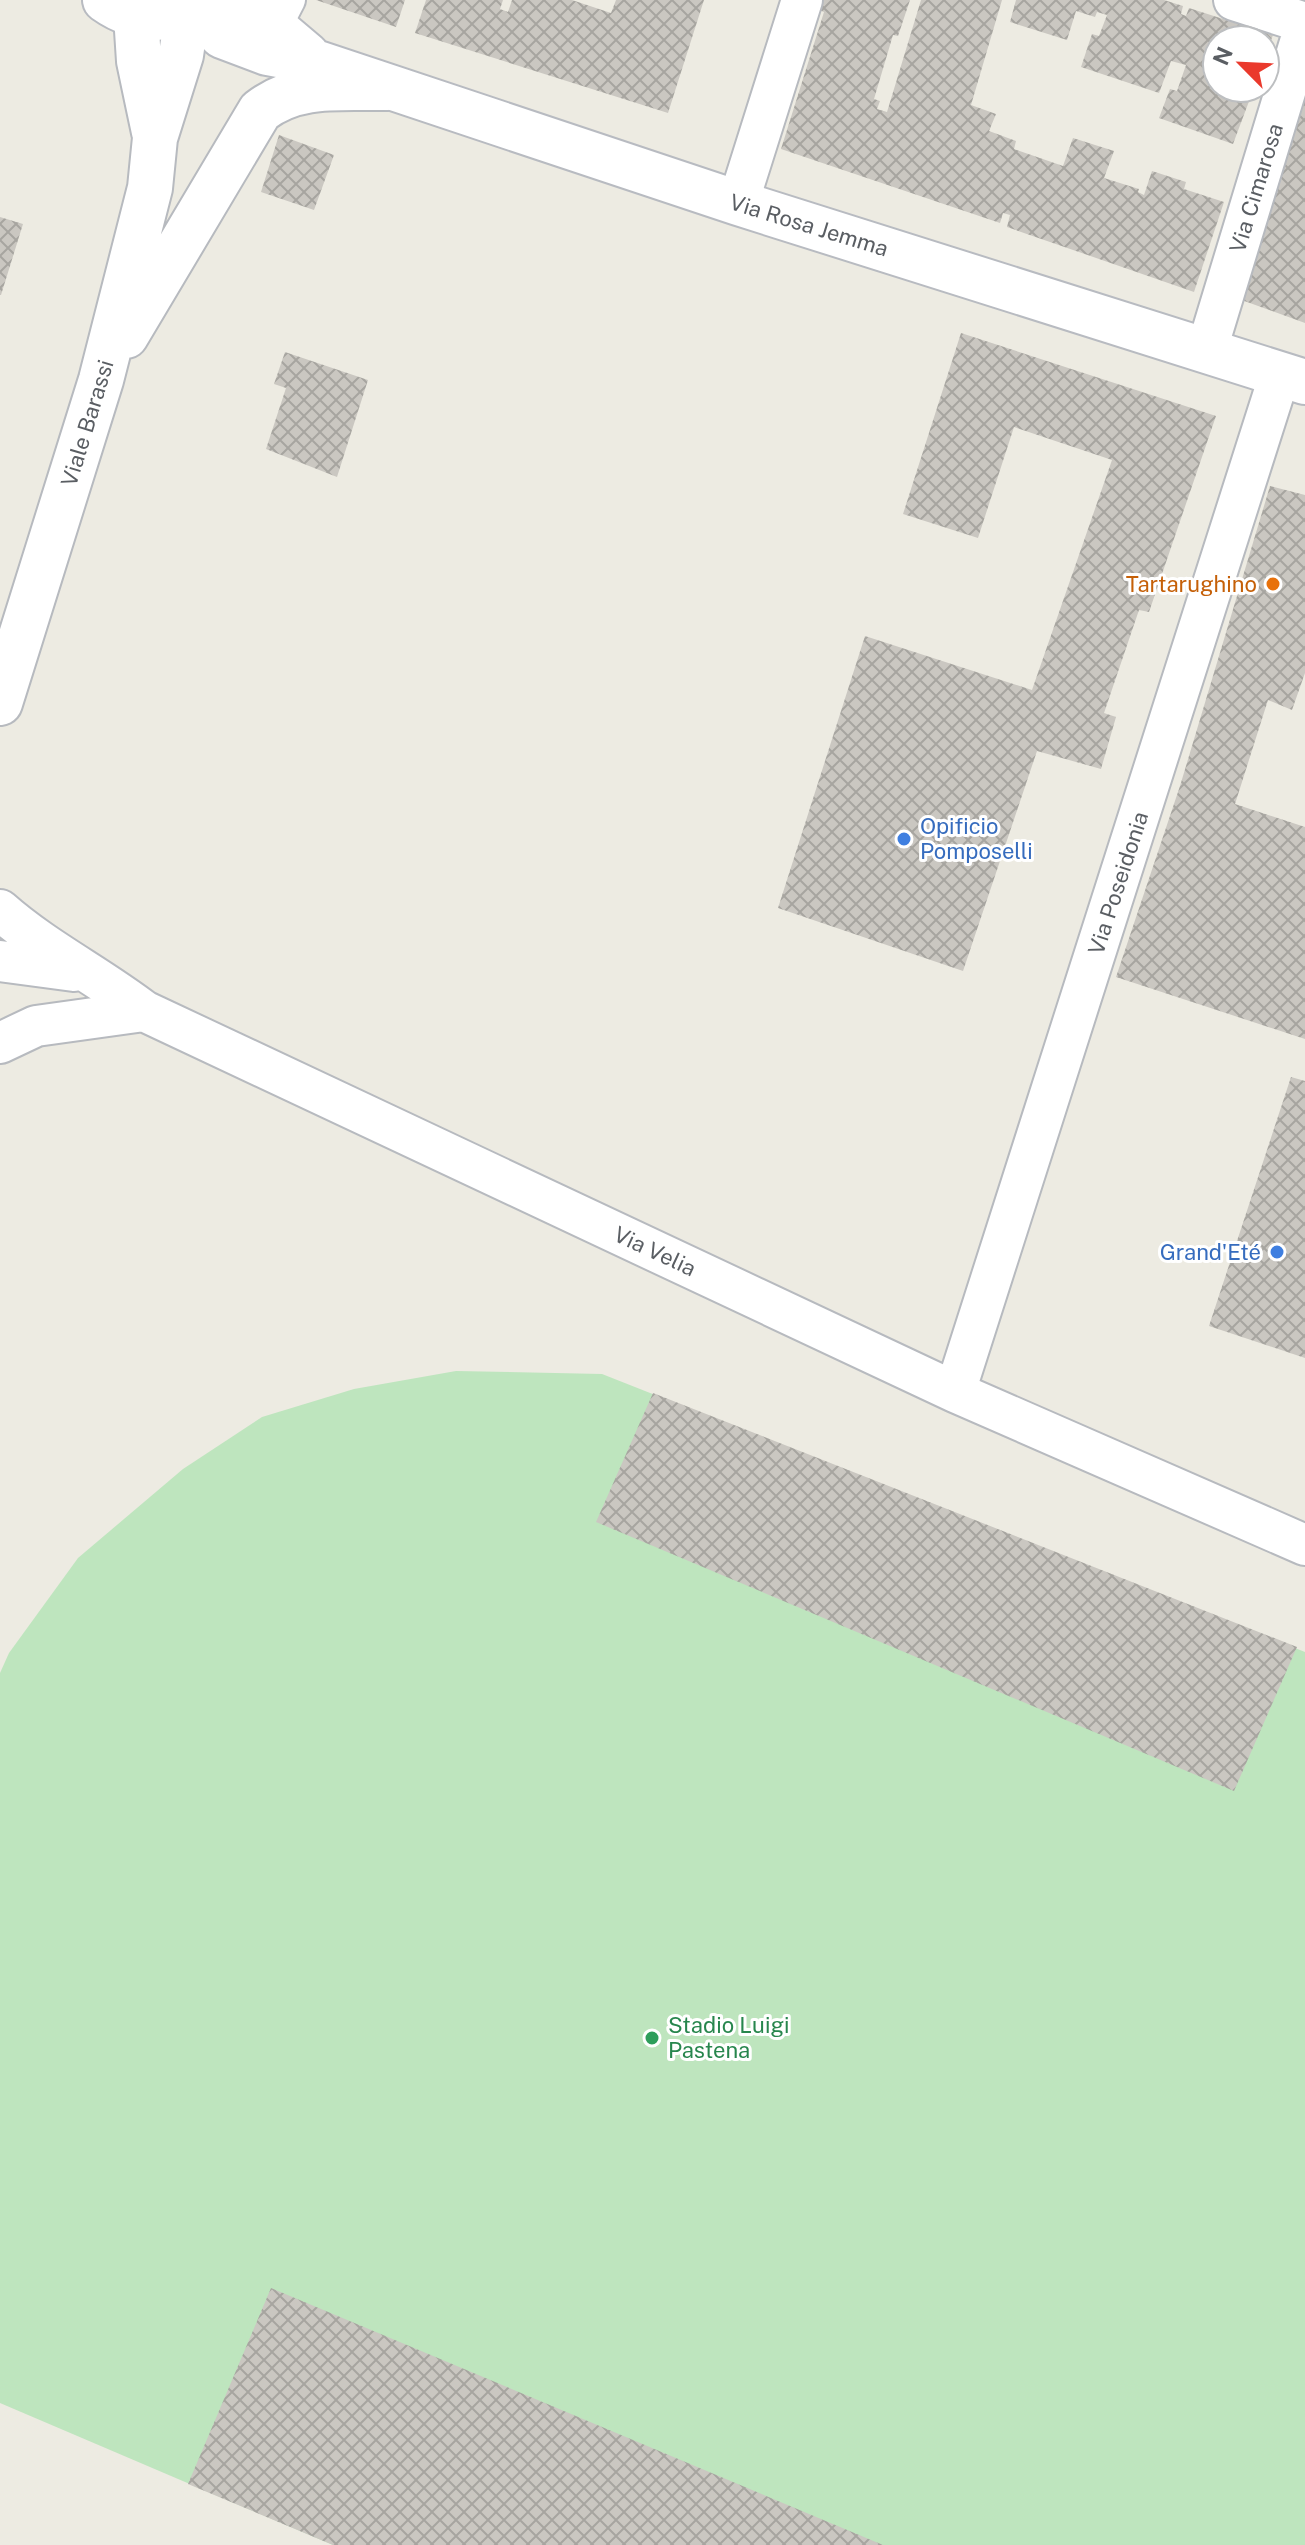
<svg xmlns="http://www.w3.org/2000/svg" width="1305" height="2545" viewBox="0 0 1305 2545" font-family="'Public Sans',sans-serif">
<defs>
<pattern id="building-cross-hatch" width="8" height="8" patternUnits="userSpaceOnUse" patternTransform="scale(2)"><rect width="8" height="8" fill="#cac7c1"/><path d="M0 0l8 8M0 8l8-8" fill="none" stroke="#a7a5a0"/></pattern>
</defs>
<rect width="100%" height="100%" fill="#edebe2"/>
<!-- garden -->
<path fill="#bee5be" d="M456,1371L602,1374L1305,1652V2545H333L0,2403V1673L9,1653L78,1558L183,1469L262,1417L354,1389Z"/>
<!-- building -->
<path fill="url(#building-cross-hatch)" d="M316,0H405L396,27Z
M426,0H503L500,9L508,12L512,0H572L611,13L616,0H704L668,113L415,33Z
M819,0H910L898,36L893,35L874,99L880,101L877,109L887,112L921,0H1002L971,105L996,114L989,131L1016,141L1014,149L1063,166L1073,138L1114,151L1104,178L1139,189L1138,192L1144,195L1152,171L1186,182L1184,189L1224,202L1194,292L1007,227L1010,215L1003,213L1000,223L781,149L824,12L816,9Z
M1016,0H1164L1183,6L1181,14L1186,16L1189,8L1273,35L1265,56V40H1217V88H1254L1233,144L1159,118L1170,89L1177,91L1186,65L1171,61L1159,93L1081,67L1092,34L1099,36L1107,15L1097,12L1095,17L1076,11L1067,40L1010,22Z
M1305,96V323L1236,298Z
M279,135L334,155L314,210L261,192Z
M0,217L23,224L1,295H0Z
M961,333L1216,416L1149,612L1139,610L1104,713L1116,717L1101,769L1037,751L963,971L778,908L865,636L1032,690L1112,460L1014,427L978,538L903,514Z
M285,352L368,380L337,477L266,449L286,388L274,384Z
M1270,486L1305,495V673L1292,710L1268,700L1235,804L1305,827V1039L1116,977L1180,786Z
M1291,1077L1305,1081V1358L1209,1326Z
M653,1393L1297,1647L1234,1791L596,1522Z
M271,2288L883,2545H333L188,2484Z"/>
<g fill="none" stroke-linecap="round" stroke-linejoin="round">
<!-- pedestrian casing -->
<g stroke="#b7babf" stroke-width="34">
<path id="pedestrian" d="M275,29L290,0"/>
</g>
<!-- minor casing -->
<g stroke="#b7babf" stroke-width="44">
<path id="minor" d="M1234,0L1305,23
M738,203L802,0
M1207,349L1305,26
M0,910C44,949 97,975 144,1011L955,1392L1305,1545
M0,961L74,971
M0,1043L36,1026L144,1011
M955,1392L1280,374"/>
</g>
<!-- tertiary casing -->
<g stroke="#b7babf" stroke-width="48">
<path id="tertiary" d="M136,15L139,61L154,132
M126,336L260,111C297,82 342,89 387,88
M0,703L101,380L150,188L155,138L181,55L187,15"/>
</g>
<!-- secondary casing -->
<g stroke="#b8bbc1" stroke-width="48">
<path id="secondary" d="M105,0C140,25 182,22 216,0
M242,0L307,55
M198,12L222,36L267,53L315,62L738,203L1305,382"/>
</g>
<!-- pedestrian -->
<use href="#pedestrian" stroke="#fff" stroke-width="30"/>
<!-- minor -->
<use href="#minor" stroke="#fff" stroke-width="40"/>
<!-- tertiary -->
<use href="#tertiary" stroke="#fff" stroke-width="44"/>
<!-- secondary -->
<use href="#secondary" stroke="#fff" stroke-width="44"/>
</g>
<!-- markers -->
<circle fill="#e8710a" stroke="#fff" stroke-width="3" cx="1273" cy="584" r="8"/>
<g fill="#3f7fe0" stroke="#fff" stroke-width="3">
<circle cx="904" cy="839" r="8"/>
<circle cx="1277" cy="1252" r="8"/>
</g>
<circle fill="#2e9e5b" stroke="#fff" stroke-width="3" cx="652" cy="2038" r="8"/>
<g text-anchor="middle" stroke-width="6" stroke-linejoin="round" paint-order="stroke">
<!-- street labels -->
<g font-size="22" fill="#5a5e63" stroke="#fff">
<text transform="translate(1256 188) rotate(-73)" y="8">Via Cimarosa</text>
<text transform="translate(809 225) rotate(17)" y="8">Via Rosa Jemma</text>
<text transform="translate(87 423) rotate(-73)" y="8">Viale Barassi</text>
<text transform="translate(1118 883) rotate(-72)" y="8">Via Poseidonia</text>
<text transform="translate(655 1251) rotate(25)" y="8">Via Velia</text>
</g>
<!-- food labels -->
<g font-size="22" fill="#c56008" stroke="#fff" text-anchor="end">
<text x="1257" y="592">Tartarughino</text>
</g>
<!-- shop labels -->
<g font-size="22" fill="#366cbe" stroke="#fff" text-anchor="start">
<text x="920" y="834">Opificio<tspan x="920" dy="25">Pomposelli</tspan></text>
<text x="1261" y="1260" text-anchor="end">Grand'Eté</text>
</g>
<!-- leisure labels -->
<g font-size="22" fill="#27864d" stroke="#fff" text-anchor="start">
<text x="668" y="2033">Stadio Luigi<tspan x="668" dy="25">Pastena</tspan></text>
</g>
</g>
<!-- north arrow -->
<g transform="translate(1241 64) rotate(294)"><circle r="38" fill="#ffffff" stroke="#bdbfc1" stroke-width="2"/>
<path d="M0-6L14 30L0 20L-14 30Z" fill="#ea392c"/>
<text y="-12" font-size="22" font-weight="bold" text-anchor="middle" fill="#5a5e63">N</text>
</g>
</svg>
